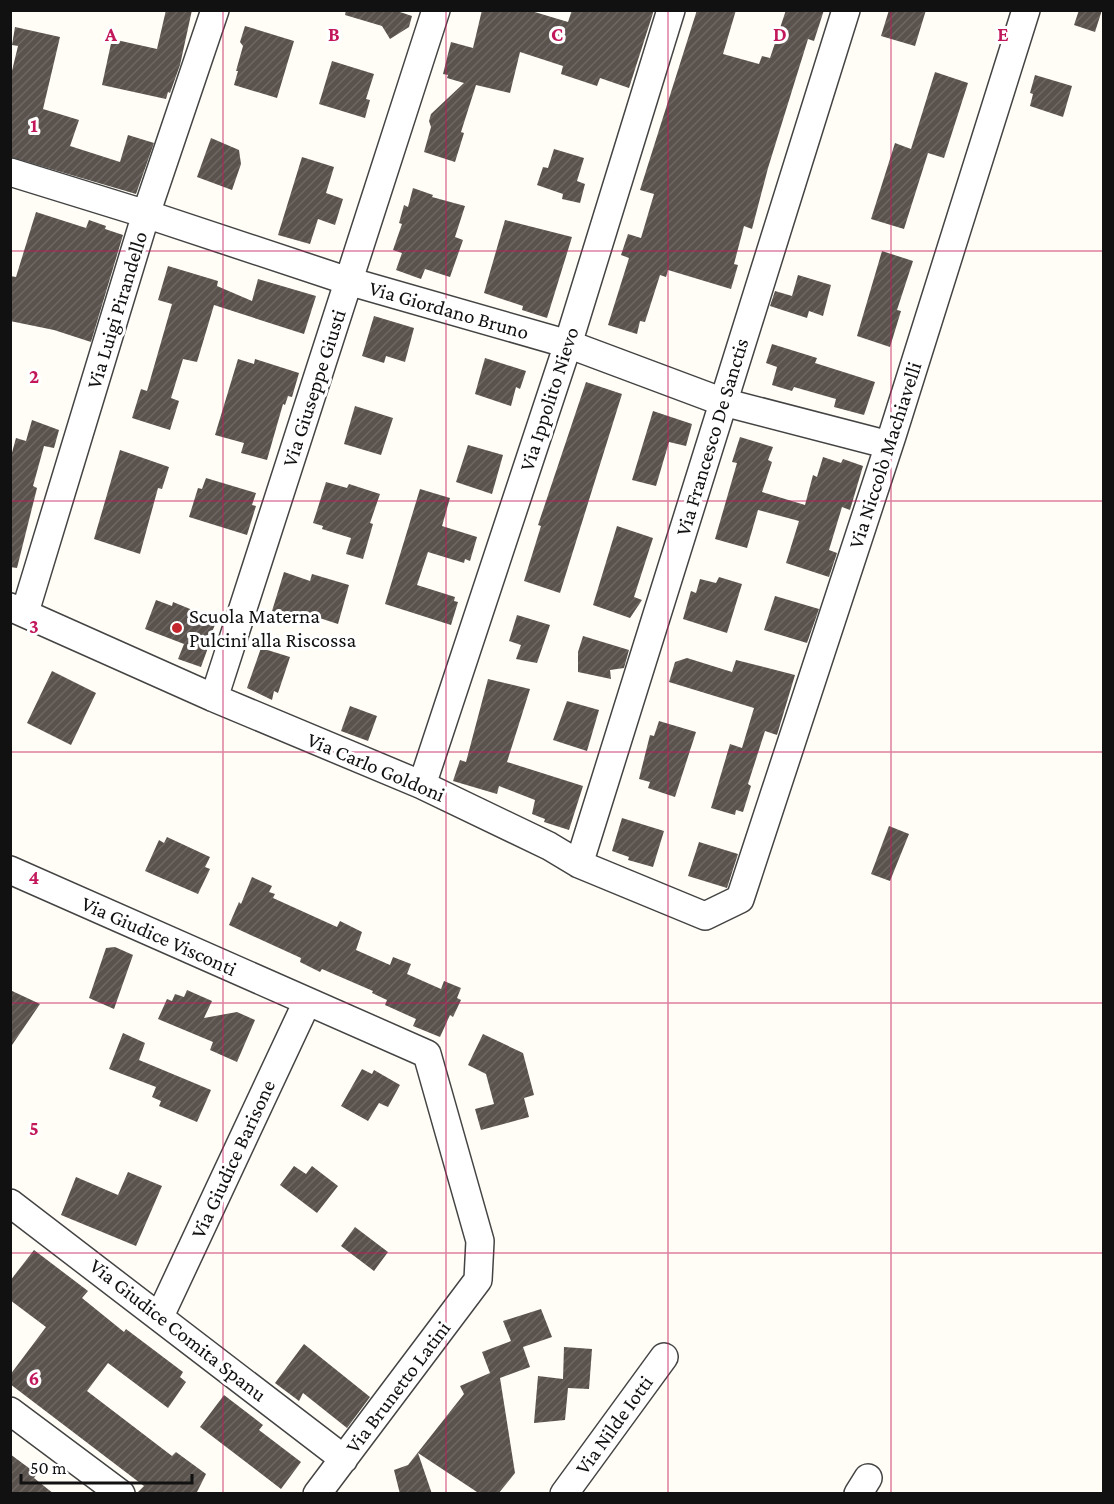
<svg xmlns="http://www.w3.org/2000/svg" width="1114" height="1504" viewBox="0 0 1114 1504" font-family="'Crimson Pro',serif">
<defs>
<pattern id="building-hatch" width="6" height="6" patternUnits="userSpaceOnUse" patternTransform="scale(1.5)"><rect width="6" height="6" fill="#5a524d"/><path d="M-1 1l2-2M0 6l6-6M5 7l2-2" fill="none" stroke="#6d6662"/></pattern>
</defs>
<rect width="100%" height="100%" fill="#fffdf5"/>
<!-- building -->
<path fill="url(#building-hatch)" d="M166,10H192L180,65L170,93L168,92L166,99L102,85L112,39L157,49Z
M346,10H394L412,16L409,27L390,39L382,26L345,15Z
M482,10H528L568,22L572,10H654L629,88L600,78L597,86L561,74L563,66L520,52L510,93L476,85L461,132L464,133L455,162L424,152L431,127L429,121L431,114L464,83L447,78L448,75L443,74L451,42L473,48Z
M697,10H736L723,54L759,64L762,56L770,58L786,10H824L814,41L808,39L768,168L752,229L744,226L734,264L738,265L731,289L668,270L666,277L660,275L645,322L640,321L637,334L608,325L629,258L621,255L628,234L641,238L654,194L640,190Z
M889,10H926L915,46L881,36Z
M1079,10H1102L1095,32L1074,25Z
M245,26L294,41L277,98L234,85L238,71H236L243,46L240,42Z
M15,27L60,37L43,109L79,120L70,146L120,162L128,135L154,143L136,194L10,157V79L18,46L12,45Z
M332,61L374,74L366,99L370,100L365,118L319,104Z
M935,72L968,83L944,158L928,153L904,229L871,219L895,143L911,149Z
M1035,75L1072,86L1063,117L1030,106L1033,94L1030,93Z
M211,138L239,150L241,164L232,190L197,177Z
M554,149L584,158L577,181L585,184L580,203L562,199L563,194L537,185L543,167L548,168Z
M302,157L334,167L326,193L343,199L335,225L318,219L310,244L278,235Z
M413,188L433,195L432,197L465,206L455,237L463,240L450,277L425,269L421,279L396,270L402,253L393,250L402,224L399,223L404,205L408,207Z
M36,212L86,228L89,220L106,226L105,229L123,235L91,342L54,330L10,321V276L16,277Z
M505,220L572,237L547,318L522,310L523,306L484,293Z
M882,251L913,261L897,310L901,311L890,347L857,336Z
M168,266L218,281L217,286L252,301L258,279L316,296L304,334L214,305L197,362L183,359L171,398L179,401L170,430L132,418L141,389L147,391L172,304L158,300Z
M798,275L831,285L823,316L809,311L807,318L770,306L775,291L792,296Z
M374,316L414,328L405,362L386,356L384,363L362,356Z
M772,344L817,358L815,363L875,382L864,415L834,407L836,399L794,387L792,391L772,385L777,367L766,363Z
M485,358L526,371L520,389L516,387L511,406L475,394Z
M238,359L254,364L255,359L299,373L292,397L288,396L285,405L283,404L267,460L241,453L244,443L215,435Z
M586,382L622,394L560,593L524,581L541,526L538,525Z
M355,406L393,418L381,455L344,444Z
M653,411L692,424L686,446L669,442L656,486L632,480Z
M32,420L59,430L54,448L44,446L33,486L37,488L17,568L10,567V460L16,438L26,441Z
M740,437L773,447L768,460L772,462L762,492L805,505L813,475L817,477L823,457L841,463L843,459L863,466L850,510L842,507L829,550L837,553L829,577L786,563L799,521L758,510L747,548L715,539L737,463L732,462Z
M468,445L503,455L492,494L456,482Z
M120,450L169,467L162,489L158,488L140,554L94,539Z
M206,478L256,493L252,505L256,506L247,535L189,517L198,488L202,489Z
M326,482L347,488L349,484L380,494L370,523L373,524L363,559L346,554L351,538L322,529L323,526L313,523Z
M420,489L450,498L442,526L477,537L470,561L465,559L464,563L428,552L417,585L455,597L454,601L458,602L451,625L385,604Z
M617,526L653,538L634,597L642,600L630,618L593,605Z
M284,572L310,581L312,574L349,585L338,624L301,612L300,619L272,611Z
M719,577L742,584L727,633L683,619L691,591L696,593L700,579L716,583Z
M775,596L819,609L807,643L764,630Z
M156,600L172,606L173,602L217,620L207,644L209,645L201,667L178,659L184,644L145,629Z
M517,615L550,625L537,663L516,659L521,645L509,641Z
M583,636L629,650L624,668L610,670L611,679L578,672V652Z
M261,648L290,657L278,693L274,691L272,700L247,688Z
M687,658L732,672L736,660L795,675L777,735L765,731L748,784L751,786L743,812L736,810L735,815L711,808L730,744L742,748L754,708L669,682L675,662Z
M52,671L96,693L71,745L27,723Z
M488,679L530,689L507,762L583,786L569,830L544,822L545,819L532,814L535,800L499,786L497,794L453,781L460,760L466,762Z
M567,701L599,710L587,751L553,740Z
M350,706L377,716L368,741L341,731Z
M659,721L696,732L675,797L648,788L650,782L639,779L650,735L654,736Z
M622,818L664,831L653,867L628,860L629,857L612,851Z
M889,826L909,834L890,881L871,874Z
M167,837L210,857L205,867L210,869L198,894L145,871L159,840L164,843Z
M699,842L738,854L727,888L688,876Z
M252,877L272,886L269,892L275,894L273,898L337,927L340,921L362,932L356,950L390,965L393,957L411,964L407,974L441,989L444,981L461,988L457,998L461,1000L453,1017L450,1015L440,1037L413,1026L416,1019L385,1005L387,1000L372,993L373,991L322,969L320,972L300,962L301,958L229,925L239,902L241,904Z
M115,947L133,955L114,1009L89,998L106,948Z
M10,990L40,1004L10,1048Z
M187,990L212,1001L204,1018L237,1012L255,1020L237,1062L210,1050L213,1042L158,1019L167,999L172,1001L175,994L184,997Z
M123,1033L145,1043L139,1060L211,1090L197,1122L159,1106L161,1101L152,1097L156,1087L109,1069Z
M483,1034L523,1053L534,1095L524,1098L529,1117L481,1130L475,1109L494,1104L486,1074L468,1065Z
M362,1069L372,1074L374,1070L400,1085L388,1107L379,1103L368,1121L341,1106Z
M294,1166L306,1174L312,1166L338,1186L317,1213L280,1185Z
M128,1172L162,1186L136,1246L61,1215L76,1177L118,1195Z
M355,1227L388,1252L374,1271L341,1246Z
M34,1250L88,1291L82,1298L124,1332L126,1329L183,1372L180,1377L186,1382L168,1408L108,1363L87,1391L172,1456L176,1452L206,1474L196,1494H136L144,1486L10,1384V1375L46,1327L10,1300V1281Z
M541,1309L552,1337L523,1347L530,1367L500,1378L515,1473L498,1494H480L418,1453L432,1494H400L394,1470L408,1465L464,1394L460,1386L490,1373L482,1352L511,1341L503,1321Z
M304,1344L370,1397L347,1428L303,1393L299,1401L275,1383Z
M564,1347L592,1349L589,1389L568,1388L565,1420L534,1423L538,1376L563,1379Z
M224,1395L263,1425L259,1430L301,1462L281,1489L200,1427Z
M10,1454L37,1474L34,1478L54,1494H10Z"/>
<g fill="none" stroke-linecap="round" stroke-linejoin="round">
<!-- street casing -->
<g stroke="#444" stroke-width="30">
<path id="street" d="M10,172L146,214L348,281L568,344L723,402L889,445
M10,607L214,698L422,785L549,846L579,864L705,916L740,899L892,436L1026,10
M25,612L146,214L215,10
M214,698L436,10
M422,785L568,344L671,10
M579,864L846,10
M10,870L427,1054L480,1241L478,1280L317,1494
M10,1203L344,1459
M160,1316L307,1002
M10,1411L121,1494
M564,1494L664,1357
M858,1494L868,1478"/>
</g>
<!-- street -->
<use href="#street" stroke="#fff" stroke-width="27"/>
</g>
<!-- grid -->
<path fill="none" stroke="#c2185b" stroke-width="1.5" stroke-opacity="0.55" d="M223,10V1494M446,10V1494M668,10V1494M891,10V1494M10,251H1104M10,501H1104M10,752H1104M10,1003H1104M10,1253H1104"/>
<!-- markers -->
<circle fill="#c4262e" stroke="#fff" stroke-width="2" cx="177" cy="628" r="6"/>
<g text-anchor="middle" stroke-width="6" stroke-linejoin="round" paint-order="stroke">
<!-- street labels -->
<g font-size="21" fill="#111" stroke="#fff">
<text transform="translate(117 310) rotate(-73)" y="7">Via Luigi Pirandello</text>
<text transform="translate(449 310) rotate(16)" y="7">Via Giordano Bruno</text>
<text transform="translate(314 388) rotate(-72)" y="7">Via Giuseppe Giusti</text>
<text transform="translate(549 399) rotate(-72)" y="7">Via Ippolito Nievo</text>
<text transform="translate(712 437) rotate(-73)" y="7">Via Francesco De Sanctis</text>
<text transform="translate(885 455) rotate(-72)" y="7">Via Niccolò Machiavelli</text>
<text transform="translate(376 767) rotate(23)" y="7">Via Carlo Goldoni</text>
<text transform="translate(159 936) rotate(24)" y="7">Via Giudice Visconti</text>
<text transform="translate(233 1159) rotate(-65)" y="7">Via Giudice Barisone</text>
<text transform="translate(178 1330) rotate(38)" y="7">Via Giudice Comita Spanu</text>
<text transform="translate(398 1387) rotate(-53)" y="7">Via Brunetto Latini</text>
<text transform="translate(614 1425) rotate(-54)" y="7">Via Nilde Iotti</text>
</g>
<!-- poi labels -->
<g font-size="21" fill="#111" stroke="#fff" text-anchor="start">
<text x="189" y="623">Scuola Materna<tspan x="189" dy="24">Pulcini alla Riscossa</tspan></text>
</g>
</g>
<g font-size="20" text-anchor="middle" font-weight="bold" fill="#c2185b" stroke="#fff" stroke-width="6" stroke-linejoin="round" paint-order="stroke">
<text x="111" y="41">A</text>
<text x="334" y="41">B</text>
<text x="557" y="41">C</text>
<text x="780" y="41">D</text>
<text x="1003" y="41">E</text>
<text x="34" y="132">1</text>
<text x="34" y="383">2</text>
<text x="34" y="633">3</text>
<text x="34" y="884">4</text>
<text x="34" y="1135">5</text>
<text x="34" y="1385">6</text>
</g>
<!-- border -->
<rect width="1114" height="1504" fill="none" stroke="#111111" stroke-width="24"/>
<!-- scale -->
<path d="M21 1474v9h171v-9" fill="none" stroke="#111111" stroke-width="3"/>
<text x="30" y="1474" font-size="18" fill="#111111" stroke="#ffffff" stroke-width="4.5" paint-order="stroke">50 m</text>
</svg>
